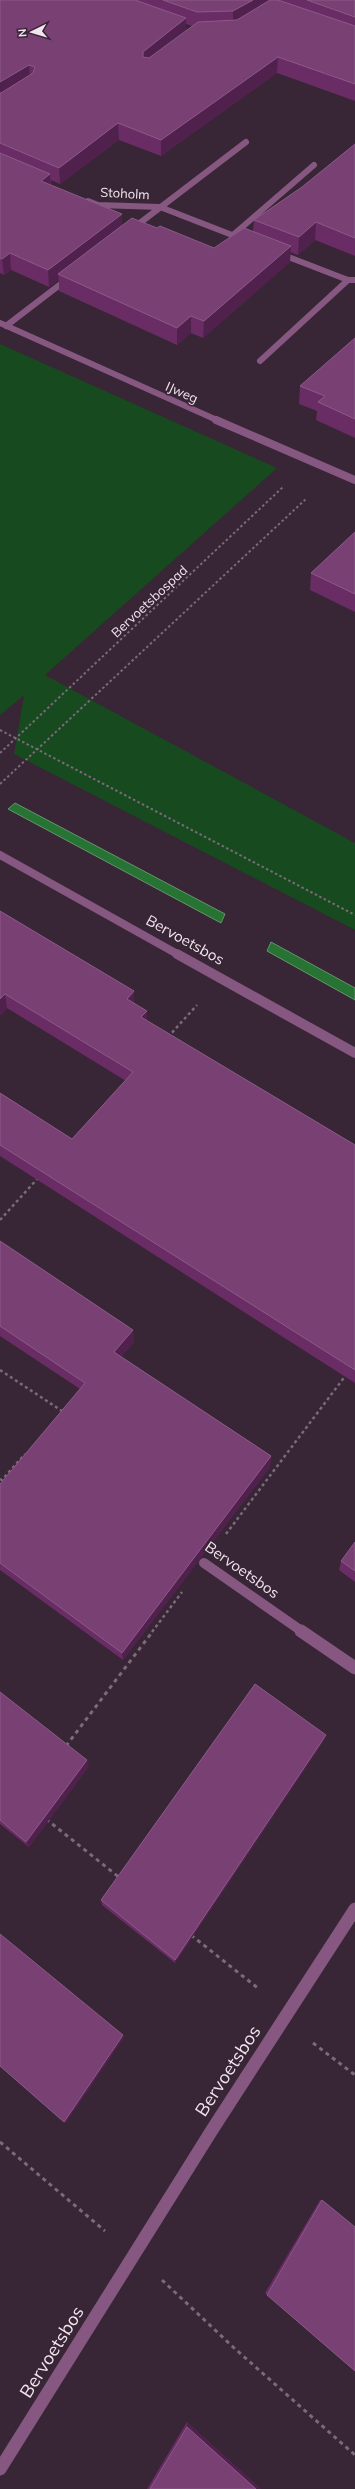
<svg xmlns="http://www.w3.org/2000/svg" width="355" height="2489" viewBox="0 0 355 2489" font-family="Mulish,sans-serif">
<rect width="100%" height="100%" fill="#382535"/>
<!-- green -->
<path fill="#184a20" d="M0,344L277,468L45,675L355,843V930L14,754L24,695L0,715Z"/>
<!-- water -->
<path fill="#267333" stroke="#63956c" d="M15,803L225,914L221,923L8,809Z
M271,942L355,988V1000L267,951Z"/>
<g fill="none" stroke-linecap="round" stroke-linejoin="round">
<!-- path-far2 -->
<path stroke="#7b6a79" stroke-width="2" stroke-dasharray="2.5 2.5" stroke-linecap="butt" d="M0,730L355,915
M0,753L283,487
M0,784L307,498"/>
<!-- path-far1 -->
<path stroke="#7b6a79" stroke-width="2.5" stroke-dasharray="3 3" stroke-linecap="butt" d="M168,1037L197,1005
M0,1220L39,1177
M0,1370L62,1411L61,1413
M0,1479L2,1480L25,1454
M226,1534L346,1375
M152,1632L182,1592"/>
<!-- path -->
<path stroke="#7b6a79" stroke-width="3" stroke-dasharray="4 4" stroke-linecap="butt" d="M66,1746L153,1631
M46,1819L120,1878
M191,1935L259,1989
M313,2043L355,2075
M0,2142L105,2231
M162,2280L233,2347L355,2455"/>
<!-- minor-far3 -->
<path stroke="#865881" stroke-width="6" d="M88,201L98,205L160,207L245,240
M132,229L246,142
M233,235L314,165
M278,253L348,280H355
M0,323L219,421
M6,326L70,277
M260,361L348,280"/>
<!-- minor-far2 -->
<path stroke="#865881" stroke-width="8" d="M216,420L355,480
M0,855L179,955"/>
<!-- minor-far1 -->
<path stroke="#865881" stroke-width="10" d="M177,954L355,1053
M204,1563L303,1632"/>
<!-- minor -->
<path stroke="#865881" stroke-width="13" d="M301,1631L355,1668
M0,2469L212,2130L355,1909"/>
</g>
<!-- wall -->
<path fill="#6a2c65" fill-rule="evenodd" d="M0,0H355V101L277,73L161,156L119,140L60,184L51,180V185L122,226L157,228L214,248L253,231L254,220L302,187L355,144V256L315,240L298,255L290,252V262L203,338L191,333L177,345L59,291V280L49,287L11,270L4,275L0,273ZM186,24L192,26L186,30Z
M355,338V438L316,420L317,411L299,404L300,386Z
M355,532V612L310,590L311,573Z
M0,911L134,991V1003L147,1021L355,1145V1383L0,1156V1093L72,1139L126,1081L7,1008L0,1015Z
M0,1241L133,1330L134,1342L121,1357L271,1456L270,1467L123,1660L0,1570V1484L80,1389L0,1336Z
M355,1542V1582L339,1570L341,1561Z
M0,1692L89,1766L29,1847L0,1824Z
M323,1742L175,1963L102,1905L101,1900Z
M320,2200H322L267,2295L265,2293Z
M187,2422L261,2489H147Z"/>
<!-- shaded-wall -->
<path fill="#50214c" d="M253,0H273L233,27V11Z
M186,18V34L143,68V52Z
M278,57L277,73L161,156V140Z
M29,65L30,81L0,99V82Z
M118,123L119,140L60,184L59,168Z
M50,174L51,191L41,181Z
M122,214V231L58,274L59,280L49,287L48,270Z
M316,222L315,240L298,255L299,237Z
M291,246L290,262L203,338L204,321Z
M10,253L11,270L4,275L2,259Z
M191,316V333L177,345V328Z
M134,991V1005L127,999Z
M5,994L7,1008L0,1015V999Z
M147,1011V1025L141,1017Z
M133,1330L134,1342L115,1364L114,1352Z
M271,1456L270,1467L123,1660L122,1653Z
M326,1735L323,1742L175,1963V1960Z
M87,1760L89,1766L29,1847L26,1842Z
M123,2035L124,2038L66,2123L64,2122Z
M187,2422L261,2489H256L187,2427Z"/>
<!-- building -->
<path fill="#794074" stroke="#8c5a88" d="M0,0H135L186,18L143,52V57L149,58L198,22L237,20L270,0H278L355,26V84L278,57L161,140L118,123L59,168L0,143V93H1L33,73L35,67L29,65L0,82Z
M163,0H253L233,11L197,12Z
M307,0H355V17Z
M355,144V238L316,222L299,237L254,220L302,187Z
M0,153L50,174L41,181L122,214L48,270L10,253L2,259L0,258Z
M132,218L157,228L160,226L214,248L244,228L291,246L204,321L191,316L177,328L58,274Z
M355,338V419L318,402L325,396L300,386Z
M355,532V594L311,573Z
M0,911L134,991L127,999L147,1011L141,1017L355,1145V1370L0,1145V1093L72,1139L133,1072L5,994L0,999Z
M0,1241L133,1330L114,1352L271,1456L122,1653L0,1563V1484L85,1383L0,1326Z
M355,1542V1571L341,1561Z
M255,1684L326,1735L175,1960L101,1900Z
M0,1692L87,1760L26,1842L0,1820Z
M0,1934L123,2035L64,2122L0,2066Z
M322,2200L355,2227V2371L267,2295Z
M187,2427L256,2489H150Z"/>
<g text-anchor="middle" stroke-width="3.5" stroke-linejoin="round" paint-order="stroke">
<!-- far-street labels -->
<g font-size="13" fill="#f2e5f0" stroke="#382535">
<text transform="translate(125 193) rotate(3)" y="5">Stoholm</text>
<text transform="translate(182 392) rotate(24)" y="5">IJweg</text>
<text transform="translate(149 601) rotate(-43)" y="5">Bervoetsbospad</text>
</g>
<!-- street labels -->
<g font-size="15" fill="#f2e5f0" stroke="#382535">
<text transform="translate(185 940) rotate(29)" y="5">Bervoetsbos</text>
<text transform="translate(242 1570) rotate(35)" y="5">Bervoetsbos</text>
</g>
<!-- near-street labels -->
<g font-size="18" fill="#f2e5f0" stroke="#382535">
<text transform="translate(228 2071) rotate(-57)" y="6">Bervoetsbos</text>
<text transform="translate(52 2352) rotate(-58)" y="6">Bervoetsbos</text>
</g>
</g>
<!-- north arrow -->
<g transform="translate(32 32) rotate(265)" stroke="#382535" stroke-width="3" paint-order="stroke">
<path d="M0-3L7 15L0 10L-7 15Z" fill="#f2e5f0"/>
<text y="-6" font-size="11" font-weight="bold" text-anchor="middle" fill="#f2e5f0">N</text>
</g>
</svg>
